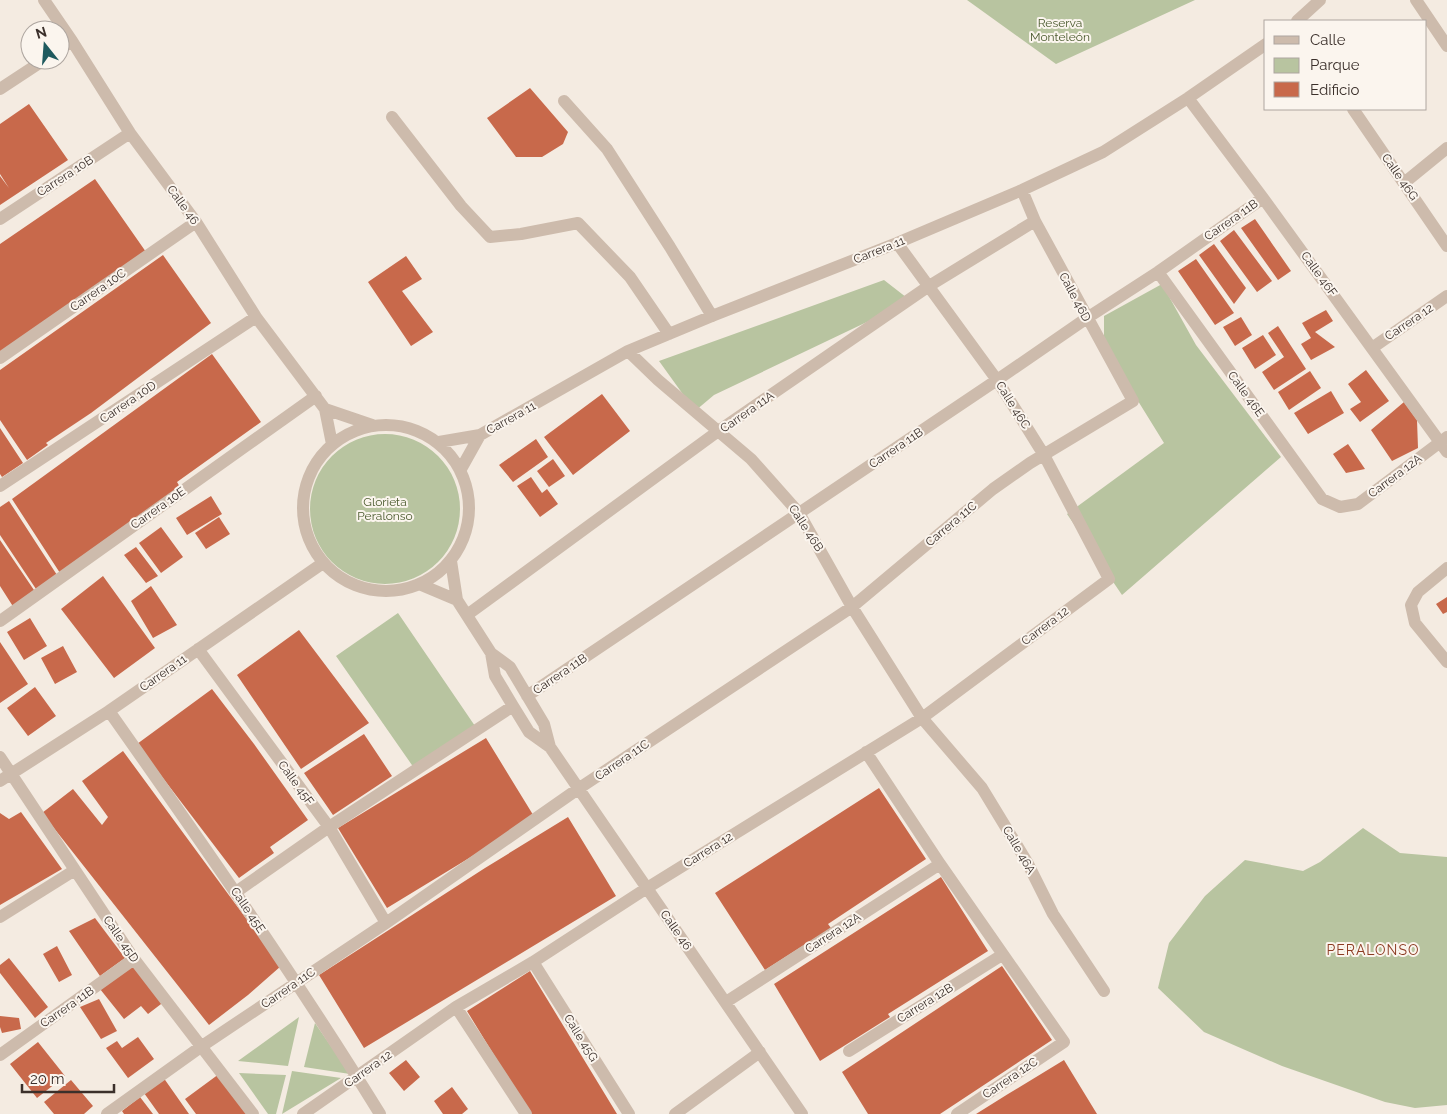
<svg xmlns="http://www.w3.org/2000/svg" width="1447" height="1114" viewBox="0 0 1447 1114" font-family="Raleway,sans-serif">
<rect width="100%" height="100%" fill="#f4ebe1"/>
<!-- green -->
<path fill="#b8c4a0" d="M967,0H1195L1056,64Z
M884,280L911,301L714,395L695,411L659,361Z
M1162,284L1196,345L1281,457L1122,595L1067,514L1164,443L1104,346V316Z
M310 509a75 75 0 1 1 150 0a75 75 0 1 1-150 0Z
M398,613L475,726L414,768L336,656Z
M1363,828L1400,853L1447,857V1105L1415,1108L1385,1102L1282,1066L1204,1032L1158,988L1169,943L1205,896L1245,860L1303,871L1320,862Z
M299,1017L288,1066L238,1061Z
M315,1023L350,1074L304,1067Z
M292,1071L341,1078L282,1114Z
M239,1073L286,1075L276,1114H268Z"/>
<!-- building -->
<path fill="#c8694b" d="M530,88L568,132L563,144L542,157H516L487,118Z
M29,104L68,160L0,205V176L9,188L0,174V124Z
M95,179L146,252L0,352V244Z
M1255,219L1291,271L1278,280L1241,228Z
M1234,230L1272,281L1257,292L1220,241Z
M1214,244L1246,288L1234,304L1199,255Z
M163,255L211,323L91,413L46,443L48,445L27,460L0,420V370Z
M406,256L422,279L402,291L433,332L411,346L368,282Z
M1196,259L1234,313L1215,325L1178,271Z
M1326,310L1333,321L1315,332L1335,347L1311,360L1301,344L1311,338L1302,323Z
M1241,317L1252,335L1235,346L1223,327Z
M1278,326L1306,369L1274,390L1262,372L1284,357L1268,333Z
M1263,335L1276,355L1255,369L1242,348Z
M212,354L261,422L177,482L181,489L60,573L12,499Z
M1366,370L1389,401L1360,422L1350,409L1361,402L1348,384Z
M1310,371L1321,388L1289,410L1278,392Z
M1331,391L1344,413L1308,434L1294,413Z
M602,394L630,431L573,475L544,437Z
M1404,402L1417,420L1418,448L1392,461L1371,430Z
M0,428L23,463L2,477L0,474Z
M536,439L548,457L513,482L499,465Z
M1348,444L1365,469L1346,473L1333,454Z
M553,459L565,476L549,487L537,471Z
M531,477L542,493L547,489L558,504L540,517L517,486Z
M211,496L222,514L187,535L176,518Z
M9,501L57,575L36,589L0,535V507Z
M219,517L230,534L206,549L195,533Z
M161,527L183,557L161,573L139,543Z
M0,540L36,593L14,608L0,586Z
M136,547L158,576L146,583L124,555Z
M103,576L155,648L114,678L61,609Z
M151,586L177,625L153,638L131,601Z
M1447,597V612L1443,614L1436,604Z
M30,618L47,646L24,660L7,632Z
M299,630L369,723L301,769L237,675Z
M0,642L28,684L0,703Z
M63,646L77,672L55,684L41,658Z
M35,687L56,716L28,736L7,708Z
M212,689L254,744L308,820L270,847L274,853L239,878L137,744Z
M364,734L392,776L333,815L304,773Z
M486,738L535,818L387,908L338,828Z
M123,751L281,966L248,995L209,1025L42,813L73,789L102,825L108,817L82,781Z
M879,788L926,859L828,924L831,928L765,970L715,893Z
M21,812L62,869L0,905V813L9,819Z
M568,817L616,896L364,1048L319,975L485,868Z
M941,877L988,951L888,1014L890,1017L820,1061L774,984Z
M95,918L125,958L100,976L69,931Z
M57,946L72,975L59,982L43,954Z
M9,958L48,1007L35,1018L0,973V965Z
M134,962L165,1001L148,1014L141,1006L124,1019L100,989Z
M1002,966L1052,1040L940,1114H868L842,1072Z
M530,971L617,1114H530L467,1011Z
M99,999L117,1031L101,1039L80,1007Z
M0,1016L19,1018L21,1029L2,1033L0,1027Z
M138,1037L154,1059L128,1078L106,1048L117,1041L122,1048Z
M38,1042L65,1076L37,1098L10,1064Z
M406,1060L420,1077L404,1091L389,1073Z
M1064,1060L1097,1114H976L1008,1094Z
M219,1074L249,1114H196L185,1099Z
M163,1077L189,1114H159L144,1093Z
M71,1080L93,1106L84,1114H54L44,1102Z
M452,1087L468,1109L462,1114H443L434,1101Z
M140,1097L153,1114H124L122,1111Z"/>
<g fill="none" stroke-linecap="round" stroke-linejoin="round">
<!-- minor -->
<path stroke="#cdbbac" stroke-width="12" d="M44,0L72,41L130,133L196,222L256,317L325,409L332,444
M1416,0L1447,46
M1297,21L1320,0
M60,49L72,41
M0,89L44,60
M1188,98L1263,198L1447,452
M564,101L607,149L670,247L712,316
M1353,109L1447,246
M392,117L461,206L490,237L521,234L578,223L630,277L669,334
M1404,183L1447,148
M0,219L130,133
M1158,272L1322,499L1340,507L1358,504L1447,437
M1372,348L1447,296
M628,351L658,380L751,459L799,513L852,607L922,718L982,788L1027,862L1053,914L1104,991
M0,358L196,222
M325,409L372,425
M303 508a83 83 0 1 1 166 0a83 83 0 1 1-166 0Z
M439,442L480,435L628,351L712,316L897,243L1022,190L1103,152L1188,98L1266,44
M461,469L480,435
M0,486L256,317
M451,561L457,600L491,653L510,667L544,724L550,747L802,1114
M1447,568L1418,592L1411,605L1415,623L1447,662
M419,584L457,600
M467,615L717,432L929,286L1035,221
M0,621L316,396
M198,649L329,827L386,923
M491,653L495,676L513,706L529,732L550,747
M527,696L997,380L1087,318L1158,272L1263,198
M109,711C202,843 295,976 380,1114
M866,752L940,864L1064,1042L957,1114
M0,757L134,959L253,1114
M0,781L109,711L323,563
M236,892L329,827L513,706
M0,917L75,870
M533,962L629,1114
M726,1002L940,864
M456,1007L526,1114
M849,1051L1002,955
M0,1055L134,959
M107,1114L202,1046L386,923L578,789L852,607L993,489L1030,463L1133,401L1035,221L1022,190
M303,1114L456,1007L533,962L647,888L922,718L1109,579L1044,455L997,380L897,243
M675,1114L760,1052"/>
</g>
<g text-anchor="middle" stroke-width="4" stroke-linejoin="round" paint-order="stroke">
<!-- park labels -->
<g font-size="12" fill="#4a5a2e" stroke="#fbf5ee">
<text x="1060" y="27">Reserva<tspan x="1060" dy="14">Monteleón</tspan></text>
<text x="385" y="506">Glorieta<tspan x="385" dy="14">Peralonso</tspan></text>
</g>
<!-- street labels -->
<g font-size="12" fill="#3b302b" stroke="#fbf5ee">
<text transform="translate(65 176) rotate(-33)" y="4">Carrera 10B</text>
<text transform="translate(1400 177) rotate(55)" y="4">Calle 46G</text>
<text transform="translate(183 205) rotate(54)" y="4">Calle 46</text>
<text transform="translate(1231 220) rotate(-35)" y="4">Carrera 11B</text>
<text transform="translate(879 250) rotate(-22)" y="4">Carrera 11</text>
<text transform="translate(1319 274) rotate(54)" y="4">Calle 46F</text>
<text transform="translate(98 290) rotate(-35)" y="4">Carrera 10C</text>
<text transform="translate(1075 297) rotate(62)" y="4">Calle 46D</text>
<text transform="translate(1409 322) rotate(-34)" y="4">Carrera 12</text>
<text transform="translate(1246 394) rotate(54)" y="4">Calle 46E</text>
<text transform="translate(128 402) rotate(-34)" y="4">Carrera 10D</text>
<text transform="translate(1013 405) rotate(58)" y="4">Calle 46C</text>
<text transform="translate(747 412) rotate(-35)" y="4">Carrera 11A</text>
<text transform="translate(511 418) rotate(-29)" y="4">Carrera 11</text>
<text transform="translate(896 448) rotate(-34)" y="4">Carrera 11B</text>
<text transform="translate(1395 476) rotate(-37)" y="4">Carrera 12A</text>
<text transform="translate(158 508) rotate(-35)" y="4">Carrera 10E</text>
<text transform="translate(951 524) rotate(-40)" y="4">Carrera 11C</text>
<text transform="translate(806 528) rotate(57)" y="4">Calle 46B</text>
<text transform="translate(1045 626) rotate(-37)" y="4">Carrera 12</text>
<text transform="translate(163 673) rotate(-35)" y="4">Carrera 11</text>
<text transform="translate(560 674) rotate(-34)" y="4">Carrera 11B</text>
<text transform="translate(622 760) rotate(-34)" y="4">Carrera 11C</text>
<text transform="translate(296 783) rotate(54)" y="4">Calle 45F</text>
<text transform="translate(708 850) rotate(-32)" y="4">Carrera 12</text>
<text transform="translate(1019 850) rotate(60)" y="4">Calle 46A</text>
<text transform="translate(248 910) rotate(56)" y="4">Calle 45E</text>
<text transform="translate(676 930) rotate(55)" y="4">Calle 46</text>
<text transform="translate(833 933) rotate(-33)" y="4">Carrera 12A</text>
<text transform="translate(121 939) rotate(56)" y="4">Calle 45D</text>
<text transform="translate(288 988) rotate(-34)" y="4">Carrera 11C</text>
<text transform="translate(925 1003) rotate(-32)" y="4">Carrera 12B</text>
<text transform="translate(67 1007) rotate(-35)" y="4">Carrera 11B</text>
<text transform="translate(581 1038) rotate(58)" y="4">Calle 45G</text>
<text transform="translate(368 1069) rotate(-35)" y="4">Carrera 12</text>
<text transform="translate(1010 1078) rotate(-34)" y="4">Carrera 12C</text>
</g>
<!-- neighbourhood labels -->
<g font-size="14" letter-spacing="1" fill="#8c3b22" stroke="#fbf5ee">
<text x="1373" y="955">PERALONSO</text>
</g>
</g>
<!-- legend -->
<rect x="1264" y="20" width="162" height="90" fill="#fbf5ee" stroke="#aea6a0"/>
<rect x="1274" y="36" width="25" height="8" fill="#cdbbac" stroke="#aea6a0"/>
<text x="1310" y="45" font-size="15" fill="#3b302b">Calle</text>
<rect x="1274" y="58" width="25" height="15" fill="#b8c4a0" stroke="#aea6a0"/>
<text x="1310" y="70" font-size="15" fill="#3b302b">Parque</text>
<rect x="1274" y="82" width="25" height="15" fill="#c8694b" stroke="#aea6a0"/>
<text x="1310" y="95" font-size="15" fill="#3b302b">Edificio</text>
<!-- north arrow -->
<g transform="translate(45 45) rotate(343)"><circle r="24" fill="#fbf5ee" stroke="#aea6a0"/>
<path d="M0-4L9 19L0 12L-9 19Z" fill="#1f5a5e"/>
<text y="-8" font-size="14" font-weight="bold" text-anchor="middle" fill="#3b302b">N</text>
</g>
<!-- scale -->
<path d="M22 1084v8h92v-8" fill="none" stroke="#3b302b" stroke-width="2.5"/>
<text x="30" y="1084" font-size="15" fill="#3b302b" stroke="#fbf5ee" stroke-width="4" paint-order="stroke">20 m</text>
</svg>
